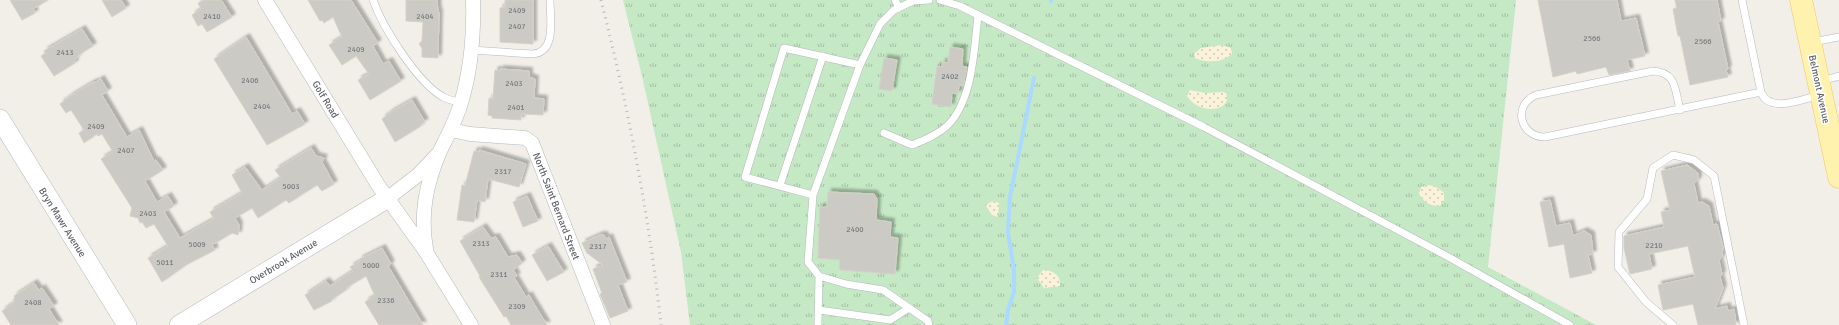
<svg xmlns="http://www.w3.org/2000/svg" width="1839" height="325" viewBox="0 0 1839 325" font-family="Signika,sans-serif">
<defs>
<pattern id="grass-tufts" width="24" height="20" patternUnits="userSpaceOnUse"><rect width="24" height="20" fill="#c5e8c5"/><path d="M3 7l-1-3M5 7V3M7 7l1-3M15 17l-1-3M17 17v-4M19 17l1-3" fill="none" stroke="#a3c0a4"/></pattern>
<pattern id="sand-dots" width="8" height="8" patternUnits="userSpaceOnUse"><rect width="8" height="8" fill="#fbf3d9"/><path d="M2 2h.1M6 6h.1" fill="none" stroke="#cec8b4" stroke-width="1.8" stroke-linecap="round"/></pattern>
<filter id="shadow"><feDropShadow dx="3.5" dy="-3.5" stdDeviation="1" flood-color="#0004"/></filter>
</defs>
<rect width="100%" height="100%" fill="#f1efe8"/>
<!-- grass -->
<path fill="url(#grass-tufts)" d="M623,0H1516L1488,267L1596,325H690L681,252L642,76Z"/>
<!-- sand -->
<path fill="url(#sand-dots)" d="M1222,45L1231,48L1232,54C1222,63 1206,63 1195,58L1194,54L1201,48Z
M1190,90L1205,93L1223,92L1226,93C1234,111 1199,116 1187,96Z
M1429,185L1438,188L1444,193V200L1440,206C1430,206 1425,203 1419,194L1421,187Z
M993,201L999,203L998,217L992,215L986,206L987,204Z
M1043,270C1053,270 1061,275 1060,286L1044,288L1037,278Z"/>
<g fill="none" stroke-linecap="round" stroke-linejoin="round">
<!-- stream -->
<path stroke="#aadaff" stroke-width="4" d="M1051,1V0
M1006,325L1008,310L1014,292V270L1008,232L1010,197L1034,78"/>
</g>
<!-- building -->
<path fill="#cccac5" stroke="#d6d1c6" filter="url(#shadow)" d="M10,0H48L33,9L35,13L22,20Z
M102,0H121L126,8L112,17Z
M204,0H221L232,17L207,32L202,24L198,26L192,15L201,9L198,3Z
M308,0H351L378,43L373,46L383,64L389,61L401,81L370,100L358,80L369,74L356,56L342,65L329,45L342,37L333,17L324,23L322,20L320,21Z
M406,0H437L438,12H439L438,58L422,57V48L419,44L422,41L423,22L406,21Z
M505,0H533V44L500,42V8L505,7Z
M1538,0H1617L1621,21L1636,18L1645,56L1627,60L1630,71L1609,75L1606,67L1577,74L1576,71L1553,77Z
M1675,0H1717L1721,21L1718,22L1728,69L1726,70L1728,77L1690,85L1680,36H1678L1673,9L1677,8Z
M82,29L93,46L80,54L74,61L75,63L54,76L41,56L46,53L44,51Z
M246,37L292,114L297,111L305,124L267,145L214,59Z
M950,47L963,49L962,66L967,67L963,86L959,85L958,94L952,93L951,107L932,104L937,66L942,67V62L948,63Z
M884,58L897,60L892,91L879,89Z
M500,69L529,71V77L535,79L534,98L544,99L543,115L521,114V120L492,118V116L488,115L489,98L493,99L495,70L500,71Z
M101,79L108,91L102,95L127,137L139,130L154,161L156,160L163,170L145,181L157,202L168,196L174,206L164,212L180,238L214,219L210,212L242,193L232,175L245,167L262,190L281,178L275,170L311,148L316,156L324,158L322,162L334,184L322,191L317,185L289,203L286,200L258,218L252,208L235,218L239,225L238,235L232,233L212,245L215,250L186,265L162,282L148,258L168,246L154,224L146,228L142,222L140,223L138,218L130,216L132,208L101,159L113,152L102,134L98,136L97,134L84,143L79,133L84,130L71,110L66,113L60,104L72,95L94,82V83Z
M412,100L425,122L420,124L421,126L395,142L382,119L391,112Z
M479,150L526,164L519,187L488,179L485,202L477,200L474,222L457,220L462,185L465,186L474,151L479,152Z
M1687,165L1698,173V180L1694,184L1698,203L1702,202L1709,206L1713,225L1717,224L1723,247L1722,256L1719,261L1722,274L1720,277L1723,288L1715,309L1727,306L1728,311L1734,309L1736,325H1698L1693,304L1663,310L1658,285L1695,277L1688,246L1649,254L1652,269L1630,274L1624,248V236L1664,227L1661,212L1670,210L1661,171Z
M828,192L874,194L877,199L876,220L891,222L890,237L898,238L895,274L841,270L839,268L840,260L818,258L820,207H827Z
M527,196L538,221L523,227L513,202Z
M1550,200L1556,226L1570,223L1573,236L1584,231L1591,235L1593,254L1588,255L1592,273L1570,278L1564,244L1549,247L1540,202Z
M483,227L491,238L496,237L508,257L517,255L522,263L513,270L517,276L514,277L526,297L529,295L531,299L547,325H511L506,316L504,317L479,277L480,276L460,241Z
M600,235H604L606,239L609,237L627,282L618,285L628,311L610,318L600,294L602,293L593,269L603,265L587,253L582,243Z
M548,246L564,272L547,281L532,255Z
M382,248L391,264L388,266L423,325H379L365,302L375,296L366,276L346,288V290L331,300L332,301L314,310L305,295L326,281L330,286L353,271L350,267L359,262L360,259Z
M34,283L39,290L42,288L54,306L49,309L59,325H11L2,311L15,302L13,299L15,298L14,296Z"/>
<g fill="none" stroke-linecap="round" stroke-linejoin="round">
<!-- lane casing -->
<g stroke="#b5b8bc" stroke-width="8">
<path id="lane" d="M373,0C383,28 417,82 443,97C449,100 455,101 461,103
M895,0L899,8
M940,0L960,6L1204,127L1443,254L1570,325
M1742,0L1761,92
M1813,42L1839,37
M471,50L532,54C557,53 550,18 550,0
M1821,81L1839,76
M1680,110C1675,91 1677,72 1653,71L1536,95C1512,105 1520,137 1545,137L1761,92C1769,114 1803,99 1819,95
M884,133L912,145C924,140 937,135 947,126C973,101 974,49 978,16
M780,185L823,56
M813,195L745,177L784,48L860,65
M819,310L890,320L909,308
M818,325L819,276
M929,325L928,321L883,290L846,284L819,276L808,262L813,195L860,65L880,24L894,10L913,1L929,0
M1673,325L1646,302L1618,267L1619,232L1647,199L1653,168L1673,155L1694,160L1714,176L1744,325"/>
</g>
<!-- street casing -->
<g stroke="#b5b8bc" stroke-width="15">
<path id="street" d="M265,0L378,185L426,252L471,325
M451,130L470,134L525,138L532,143L603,325
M388,198L418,175L437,155
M426,249C420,214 426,184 440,151C448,135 456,120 461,103C471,70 474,34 473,0"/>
</g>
<!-- secondary casing -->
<g stroke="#b6babf" stroke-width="20">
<path id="secondary" d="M0,119L127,325
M179,325L388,198"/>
</g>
<!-- primary casing -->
<g stroke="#f2c960" stroke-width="23">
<path id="primary" d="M1801,0L1839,177"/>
</g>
<!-- lane -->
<use href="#lane" stroke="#fff" stroke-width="7"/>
<!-- street -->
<use href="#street" stroke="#fff" stroke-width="14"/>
<!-- secondary -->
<use href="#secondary" stroke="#fff" stroke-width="19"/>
<!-- primary -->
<use href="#primary" stroke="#fff2af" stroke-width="22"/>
<!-- rail -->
<path stroke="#b6b7b8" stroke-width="3" stroke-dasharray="1 5" stroke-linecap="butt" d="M601,0C628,107 649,215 661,325"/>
</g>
<g text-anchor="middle" stroke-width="3" stroke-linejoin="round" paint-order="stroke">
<!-- number labels -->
<g font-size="8" fill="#7a7d7f">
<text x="517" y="13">2409</text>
<text x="212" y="19">2410</text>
<text x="425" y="19">2404</text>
<text x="517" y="29">2407</text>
<text x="1592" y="41">2566</text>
<text x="1703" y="44">2566</text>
<text x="356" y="52">2409</text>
<text x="65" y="55">2413</text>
<text x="950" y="79">2402</text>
<text x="250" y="83">2406</text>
<text x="514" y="86">2403</text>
<text x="262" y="109">2404</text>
<text x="516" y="110">2401</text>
<text x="96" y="129">2409</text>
<text x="126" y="153">2407</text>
<text x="503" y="174">2317</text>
<text x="291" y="189">5003</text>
<text x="148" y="216">2403</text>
<text x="855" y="232">2400</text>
<text x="481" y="246">2313</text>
<text x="197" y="247">5009</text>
<text x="1654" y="248">2210</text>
<text x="598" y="249">2317</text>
<text x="165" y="265">5011</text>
<text x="371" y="268">5000</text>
<text x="499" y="277">2311</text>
<text x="386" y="303">2336</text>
<text x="33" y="305">2408</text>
<text x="517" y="309">2309</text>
</g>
<!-- street labels -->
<g font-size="10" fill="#5f6368" stroke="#fff">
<text transform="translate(1820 89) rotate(78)" y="4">Belmont Avenue</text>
<text transform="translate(326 99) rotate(59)" y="4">Golf Road</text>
<text transform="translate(557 206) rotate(69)" y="4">North Saint Bernard Street</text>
<text transform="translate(63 222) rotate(58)" y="4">Bryn Mawr Avenue</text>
<text transform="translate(283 261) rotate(-31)" y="4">Overbrook Avenue</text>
</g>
</g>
</svg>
